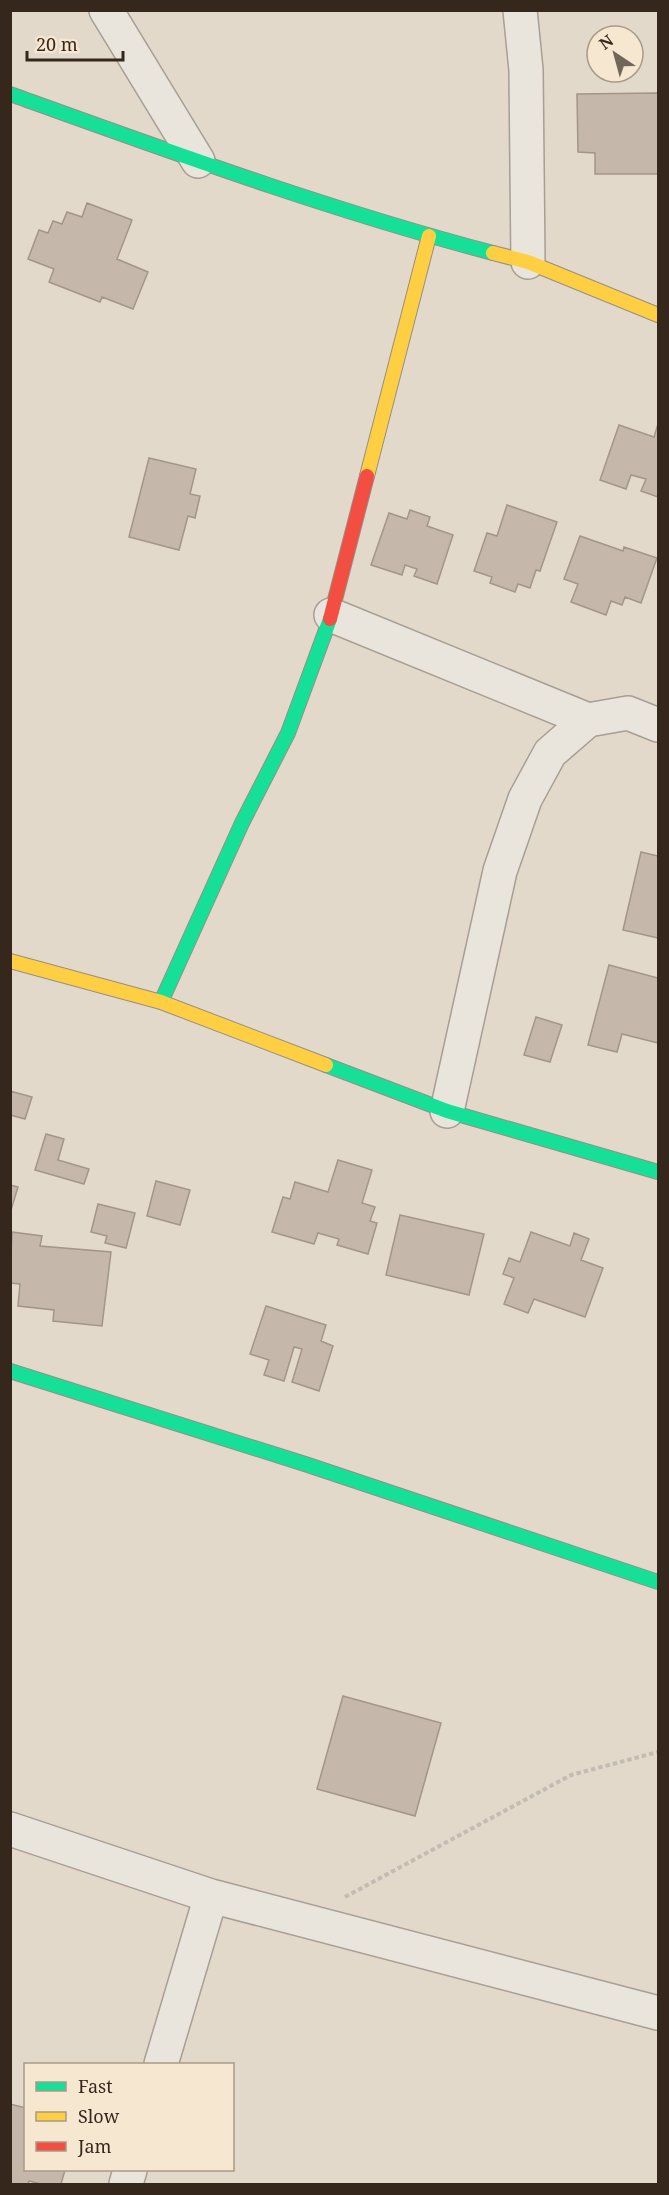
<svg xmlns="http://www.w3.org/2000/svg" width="669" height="2195" viewBox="0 0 669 2195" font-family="'Noto Serif',serif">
<rect width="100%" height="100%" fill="#e2d9ca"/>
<!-- building -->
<path fill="#c6b7ab" stroke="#a2958a" stroke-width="1.5" d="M658,93V174H595V153L578,152L577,94Z
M87,203L132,220L117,259L148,272L133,309L102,297L100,302L49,282L54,269L28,259L39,230L48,233L53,221L62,224L67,212L82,217Z
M658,424V497L641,491L646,479L631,475L626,489L600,480L619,425L654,437Z
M149,458L196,469L190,494L200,496L195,518L188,516L179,550L129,537Z
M507,505L557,522L540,571L536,570L530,588L518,584L515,592L490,583L492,577L474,571L487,533L497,536Z
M410,510L430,517L427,526L453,535L437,584L414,576L417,569L405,565L402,575L371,565L389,513L407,519Z
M580,536L623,551L624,547L657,558L641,603L625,597L622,605L611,601L606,615L571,602L578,584L564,579Z
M641,852L658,856V938L623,930Z
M609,965L658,978V1043L622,1034L617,1052L588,1045Z
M536,1017L562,1025L550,1062L524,1055Z
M10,1091L32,1097L25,1119L10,1115Z
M46,1134L64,1139L58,1160L89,1169L84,1184L35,1170Z
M338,1160L372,1170L362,1203L375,1207L370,1221L377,1223L368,1254L337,1245L339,1239L318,1233L314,1244L272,1232L283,1197L290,1199L295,1182L328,1192Z
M156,1181L190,1190L180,1225L147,1216Z
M10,1185L18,1187L11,1210H10Z
M98,1204L135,1213L126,1248L105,1243L107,1236L91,1232Z
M400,1215L484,1234L469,1295L386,1275Z
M12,1232L42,1236L40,1246L111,1252L102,1326L53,1321L54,1310L18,1306L20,1284L10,1283Z
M531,1232L570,1246L574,1233L589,1239L581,1260L603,1268L585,1317L534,1299L528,1313L504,1304L514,1278L503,1274L509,1258L520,1262Z
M266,1306L326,1325L321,1341L333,1346L319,1391L292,1382L302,1349L294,1347L284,1381L264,1375L269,1360L250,1354Z
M343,1696L441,1723L415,1816L317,1789Z
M10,2104L26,2108V2170H65L61,2184H41L29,2181L28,2184H10Z"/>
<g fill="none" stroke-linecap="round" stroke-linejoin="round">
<!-- street casing -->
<g stroke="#a79e94" stroke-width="36">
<path id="street" d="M106,10L198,161
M520,10L526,70L528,262
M331,615L588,720
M447,1111L500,871L525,799L550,753L588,720L628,713L658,725
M10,1829L211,1896L658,2013
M161,2064L211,1896
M126,2184L130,2170"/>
</g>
<!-- fast casing -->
<g stroke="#978e84" stroke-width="16">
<path id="fast" d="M10,94C169,151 329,210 493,253
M161,1002L242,823L288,733L330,619
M326,1065L447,1111L658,1172
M10,1371L305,1464L658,1582"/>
</g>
<!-- slow casing -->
<g stroke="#978e84" stroke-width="16">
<path id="slow" d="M493,253L528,262L658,315
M367,476L429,236
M10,961L161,1002L326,1065"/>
</g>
<!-- jam casing -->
<g stroke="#978e84" stroke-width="16">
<path id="jam" d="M330,619L367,476"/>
</g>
<!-- path -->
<path stroke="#c3bcb3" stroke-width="4" stroke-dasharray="4.5 3" stroke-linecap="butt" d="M345,1897L571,1775L658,1752"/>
<!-- street -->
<use href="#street" stroke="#eae5dc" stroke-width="33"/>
<!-- fast -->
<use href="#fast" stroke="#16e098" stroke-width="14"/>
<!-- slow -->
<use href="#slow" stroke="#ffcf43" stroke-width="14"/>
<!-- jam -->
<use href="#jam" stroke="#f24e42" stroke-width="14"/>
</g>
<!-- border -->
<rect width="669" height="2195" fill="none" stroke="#36271d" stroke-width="24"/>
<!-- legend -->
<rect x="24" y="2063" width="210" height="108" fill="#f5e7d0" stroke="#a99a88" stroke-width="1.5"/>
<rect x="36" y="2082" width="30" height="9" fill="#16e098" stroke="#a99a88" stroke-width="1.5"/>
<text x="78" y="2093" font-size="18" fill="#36271d">Fast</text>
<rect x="36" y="2112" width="30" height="9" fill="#ffcf43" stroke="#a99a88" stroke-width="1.5"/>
<text x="78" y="2123" font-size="18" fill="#36271d">Slow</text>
<rect x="36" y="2142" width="30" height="9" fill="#f24e42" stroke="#a99a88" stroke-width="1.5"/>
<text x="78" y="2153" font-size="18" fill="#36271d">Jam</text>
<!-- north arrow -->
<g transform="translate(615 54) rotate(324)"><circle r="28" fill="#f5e7d0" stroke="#a99a88" stroke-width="1.5"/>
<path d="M0-4.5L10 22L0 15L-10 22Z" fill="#72655a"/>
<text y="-9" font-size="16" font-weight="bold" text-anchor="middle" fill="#36271d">N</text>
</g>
<!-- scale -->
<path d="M27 51v9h96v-9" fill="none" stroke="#36271d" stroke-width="3"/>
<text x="36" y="51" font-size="18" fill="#36271d" stroke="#f5e7d0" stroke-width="4.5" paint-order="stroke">20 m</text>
</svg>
